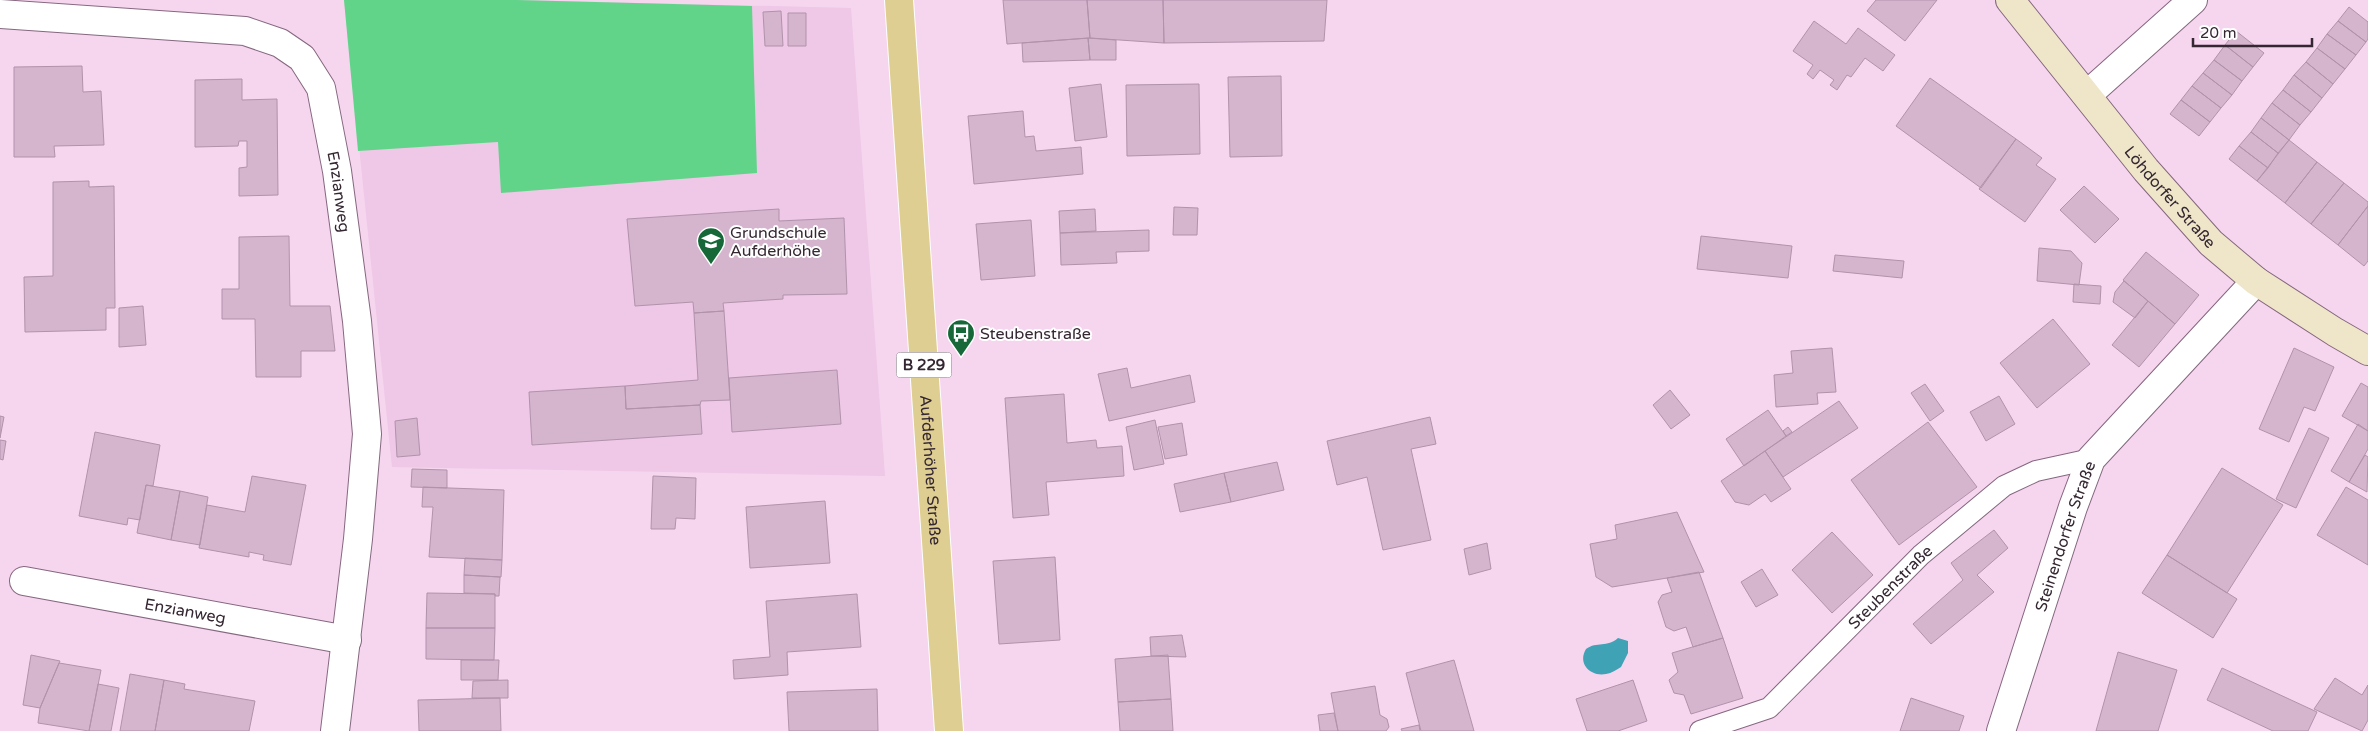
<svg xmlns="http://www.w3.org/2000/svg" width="2368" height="731" viewBox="0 0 2368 731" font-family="'Varela Round',sans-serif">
<rect width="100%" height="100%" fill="#f6d5ef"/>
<!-- built -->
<path fill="#efc7e7" d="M344,0H517L851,8L885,476L392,467Z"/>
<!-- green -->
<path fill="#62d48a" d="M344,0H517L752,6L757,173L501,193L498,142L358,151Z"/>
<!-- water -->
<path fill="#40a2b5" d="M1618,638L1628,641V653L1621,667C1616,670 1612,673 1606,674C1591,677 1577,664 1586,649C1597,641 1607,648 1618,638Z"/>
<!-- building -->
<path fill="#d5b4ce" stroke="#b192ab" d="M1003,0H1087L1090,38L1007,44Z
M1087,0H1163L1164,43L1090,38Z
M1163,0H1327L1324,41L1164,43Z
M1876,0H1937L1905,41L1867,11Z
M2349,7L2368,22V39L2366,42L2338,21Z
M781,11L783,46H765L763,12Z
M788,13H806V46H788Z
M1814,21L1846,44L1858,28L1895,55L1883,71L1865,58L1851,77L1847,75L1837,90L1830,85L1834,80L1820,70L1813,79L1807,74L1813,65L1793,51Z
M2338,21L2366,42L2356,55L2327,34Z
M2236,31L2264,53L2253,67L2225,45Z
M2327,34L2356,55L2345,69L2317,48Z
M1088,38L1090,60L1023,62L1022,43Z
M1088,38L1116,40V60H1090Z
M2225,45L2253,67L2242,81L2214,60Z
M2317,48L2345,69L2333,84L2306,62Z
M2214,60L2242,81L2232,95L2203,73Z
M2306,62L2333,84L2322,98L2294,75Z
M82,66L83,92L101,91L104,145L54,146L55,157H14V67Z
M2203,73L2232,95L2221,108L2192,86Z
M2294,75L2322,98L2311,112L2283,90Z
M1281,76L1282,156L1230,157L1228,77Z
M1930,78L2016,139L1981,188L1896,126Z
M242,79V100L277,99L278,195L239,196V168L247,167V141H239L238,146L195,147V80Z
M1101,84L1107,137L1075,141L1069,88Z
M1199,84L1200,154L1127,156L1126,85Z
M2192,86L2221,108L2210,122L2181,100Z
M2283,90L2311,112L2300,125L2272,103Z
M2181,100L2210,122L2199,136L2170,114Z
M2272,103L2300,125L2289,140L2261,118Z
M1023,111L1025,137L1034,136L1036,151L1081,147L1083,174L974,184L968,116Z
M2261,118L2289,140L2278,153L2251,132Z
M2251,132L2278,153L2268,168L2239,146Z
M2016,139L2042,158L2036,165L2056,179L2025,222L1979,189Z
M2289,140L2317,162L2285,203L2257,181Z
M2239,146L2268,168L2257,181L2229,159Z
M2317,162L2344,183L2311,224L2285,203Z
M89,181V187L114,186L115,308H106V330L25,332L24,277L53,276V182Z
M2344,183L2368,202V206L2338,245L2311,224Z
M2084,186L2119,219L2095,243L2060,210Z
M2368,206V261L2364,266L2338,245Z
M1174,207L1198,208L1197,235H1173Z
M779,209V221L844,218L847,294L783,295V299L723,303L724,311L694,313L693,302L635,306L627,219Z
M1095,209L1096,231L1060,233L1059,211Z
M1031,220L1035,276L981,280L976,224Z
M1149,230V251L1116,252L1117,263L1061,265L1060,233Z
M289,236L290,306H330L335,351H301V377H256L255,319H222V289H239V237Z
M1701,236L1792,246L1788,278L1697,269Z
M2039,248L2071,251L2082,263L2079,285L2037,281Z
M2146,252L2199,295L2175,324L2123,280Z
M1835,255L1904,261L1902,278L1833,271Z
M2124,281L2148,301L2135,318L2113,302L2115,292Z
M2074,284L2101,286L2100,304L2073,302Z
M2148,301L2175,324L2139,367L2112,345Z
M143,306L146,345L119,347V308Z
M724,311L730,400L701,401L700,405L626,409L625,386L698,380L694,313Z
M2053,319L2090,364L2037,408L2000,363Z
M1832,348L1836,392L1817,393L1818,404L1776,407L1774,375L1793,373L1791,351Z
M2294,348L2334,367L2315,411L2304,407L2289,442L2259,429Z
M1127,368L1131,388L1190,375L1195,402L1109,421L1098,374Z
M837,370L841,424L732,432L729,378Z
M2361,383L2368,387V431L2342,416Z
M1925,384L1944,411L1930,421L1911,393Z
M625,386L626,409L700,405L702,434L532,445L529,392Z
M1670,390L1690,415L1671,429L1653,405Z
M1064,394L1067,443L1096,440L1097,448L1122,446L1124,476L1046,482L1049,515L1013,518L1005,398Z
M1999,396L2015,424L1986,441L1970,412Z
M1839,401L1858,428L1783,477L1765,451Z
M1768,410L1786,436L1744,466L1726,439Z
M0,416L4,417L0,438Z
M1430,417L1436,444L1411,449L1431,540L1383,550L1367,477L1337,485L1327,441Z
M417,418L420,455L397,457L395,421Z
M1155,420L1164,464L1134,470L1126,427Z
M1928,422L1977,487L1899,545L1851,480Z
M1182,423L1187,455L1165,459L1158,427Z
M2358,424L2368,431V449L2349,482L2331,471Z
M1788,427L1792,432L1786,436L1783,431Z
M2309,428L2329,438L2296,508L2276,499Z
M95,432L160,445L153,486L146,485L140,520L128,518L127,525L79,516Z
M0,440L6,441L3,460L0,459Z
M1765,451L1791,489L1771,502L1765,494L1749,505L1735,502L1721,481Z
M2365,455L2368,457L2367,492L2349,482Z
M1277,462L1284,490L1231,502L1224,473Z
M2222,468L2283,505L2227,593L2167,555Z
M412,469L447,470V488L411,487Z
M1224,473L1231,502L1180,512L1174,484Z
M252,476L306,485L291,565L263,560L264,555L249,552V557L199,548L207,505L245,512Z
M653,476L696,478L695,519L676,518L675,529H651Z
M146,485L180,491L171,540L137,533Z
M423,487L504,490L502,560L429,557L433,507H422Z
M2346,487L2368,500V565L2317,535Z
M180,491L208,497L200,545L171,540Z
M825,501L830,563L750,568L746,507Z
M1677,512L1704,572L1612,587L1596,577L1590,544L1617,539L1615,525Z
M1994,530L2008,548L1977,575L1994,592L1931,644L1913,624L1963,580L1951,563Z
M1832,532L1873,575L1832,613L1792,570Z
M1487,543L1491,569L1469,575L1464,549Z
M2167,555L2237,599L2213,638L2142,593Z
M1055,557L1060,640L999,644L993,561Z
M465,558L502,560L501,577L464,575Z
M1762,569L1778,595L1756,607L1741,582Z
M1699,572L1723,638L1693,647L1686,627L1674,631L1666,627L1658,602L1662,595L1672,592L1667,578Z
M464,575L500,577L499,596H495V594L464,593Z
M427,593L495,594V628H426Z
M857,594L861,647L787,652L788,675L734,679L733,660L770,657L766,601Z
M426,628H495L494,660L426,659Z
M1182,635L1186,657L1151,656L1150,637Z
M1723,638L1743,698L1691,714L1684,695L1674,693L1669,680L1678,672L1672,653Z
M2118,652L2177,670L2158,731H2096Z
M31,655L60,661L40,708L23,705Z
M1168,655L1171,699L1118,702L1115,659Z
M461,660H499L498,680H461Z
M1454,660L1474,731H1421L1406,673Z
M59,663L101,670L89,731L38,723L40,708Z
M2222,668L2317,712L2308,731H2273L2207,700Z
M130,674L164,680L155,731H120Z
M2335,678L2362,695L2368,685V720L2362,731L2314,709Z
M164,680L185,684L184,689L255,701L249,731H155Z
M508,680V698H472L473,681Z
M1633,680L1647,721L1618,731H1587L1576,699Z
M98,684L119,688L111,731H89Z
M1375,686L1380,715L1387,719L1389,727L1386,731H1338L1331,693Z
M877,689L878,731H789L787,692Z
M500,698L501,731H419L418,700Z
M1911,698L1964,716L1959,731H1900Z
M1171,699L1173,731H1120L1118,702Z
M1334,713L1338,731H1320L1318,715Z
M1419,725L1420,731H1402L1401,729Z"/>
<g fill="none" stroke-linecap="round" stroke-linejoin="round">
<!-- lane casing -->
<g stroke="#85677f" stroke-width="22">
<g id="lane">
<path id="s1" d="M1700,731L1769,708L1921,555L2004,486L2036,471L2091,459"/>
</g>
</g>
<!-- street casing -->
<g stroke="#85677f" stroke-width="30">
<g id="street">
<path id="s2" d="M0,14L245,31L280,43L302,58L321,88L337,171L357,321L367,434L358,539L335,731"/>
<path d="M2087,95L2193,0"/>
<path id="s3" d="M24,581L347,640"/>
<path id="s4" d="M2001,731L2073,507L2091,459L2256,281"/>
</g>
</g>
<!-- secondary casing -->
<g stroke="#85677f" stroke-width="30">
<g id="secondary">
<path id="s5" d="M2010,0L2146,170L2211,243L2256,281L2335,332L2368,351"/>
</g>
</g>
<!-- primary casing -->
<g stroke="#fff" stroke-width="30">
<g id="primary">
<path id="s6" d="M899,0L949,731"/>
</g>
</g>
<!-- lane -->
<use href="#lane" stroke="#fff" stroke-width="20"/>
<!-- street -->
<use href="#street" stroke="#fff" stroke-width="28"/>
<!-- secondary -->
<use href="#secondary" stroke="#efe6c9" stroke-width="28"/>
<!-- primary -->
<use href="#primary" stroke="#dfce92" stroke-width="28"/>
</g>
<!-- icons -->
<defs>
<g id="school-pin" transform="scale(1.4375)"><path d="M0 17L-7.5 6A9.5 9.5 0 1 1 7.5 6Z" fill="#166839" stroke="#fff"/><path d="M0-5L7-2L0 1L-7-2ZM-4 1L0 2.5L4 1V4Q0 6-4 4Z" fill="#fff"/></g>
<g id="bus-pin" transform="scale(1.4375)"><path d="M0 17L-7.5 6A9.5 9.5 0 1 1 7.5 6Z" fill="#166839" stroke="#fff"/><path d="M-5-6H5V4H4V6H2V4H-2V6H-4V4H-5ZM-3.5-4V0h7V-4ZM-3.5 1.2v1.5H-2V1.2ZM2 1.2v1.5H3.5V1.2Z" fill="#fff"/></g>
</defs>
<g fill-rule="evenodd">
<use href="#school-pin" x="711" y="241"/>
<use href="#bus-pin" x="961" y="333"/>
</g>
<g text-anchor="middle" stroke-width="4" stroke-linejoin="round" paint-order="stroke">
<!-- shield labels -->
<rect fill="#fff" stroke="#71686f" stroke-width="1" x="896.5" y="352.5" width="55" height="25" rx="4"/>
<g font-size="15" font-weight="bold" fill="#342731">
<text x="924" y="370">B 229</text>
</g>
<!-- street labels -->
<g font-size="16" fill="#342731" stroke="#fff">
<text dy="6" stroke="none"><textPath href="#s2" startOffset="450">Enzianweg</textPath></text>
<text dy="6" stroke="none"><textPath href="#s5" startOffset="254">Löhdorfer Straße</textPath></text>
<text dy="6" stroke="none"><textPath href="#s6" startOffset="471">Aufderhöher Straße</textPath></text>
<text dy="6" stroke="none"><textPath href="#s4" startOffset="205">Steinendorfer Straße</textPath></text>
<text dy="6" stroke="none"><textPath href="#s1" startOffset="244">Steubenstraße</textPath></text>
<text dy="6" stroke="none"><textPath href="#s3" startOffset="164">Enzianweg</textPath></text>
</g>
<!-- poi labels -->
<g font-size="16" fill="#342731" stroke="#fff" text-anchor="start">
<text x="730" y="238">Grundschule<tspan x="730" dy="18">Aufderhöhe</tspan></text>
<text x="980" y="339">Steubenstraße</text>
</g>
</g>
<!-- scale -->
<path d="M2193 38v8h119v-8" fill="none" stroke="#342731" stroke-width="2.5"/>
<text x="2200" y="38" font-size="15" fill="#342731" stroke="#ffffff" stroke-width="4" paint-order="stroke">20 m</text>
</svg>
